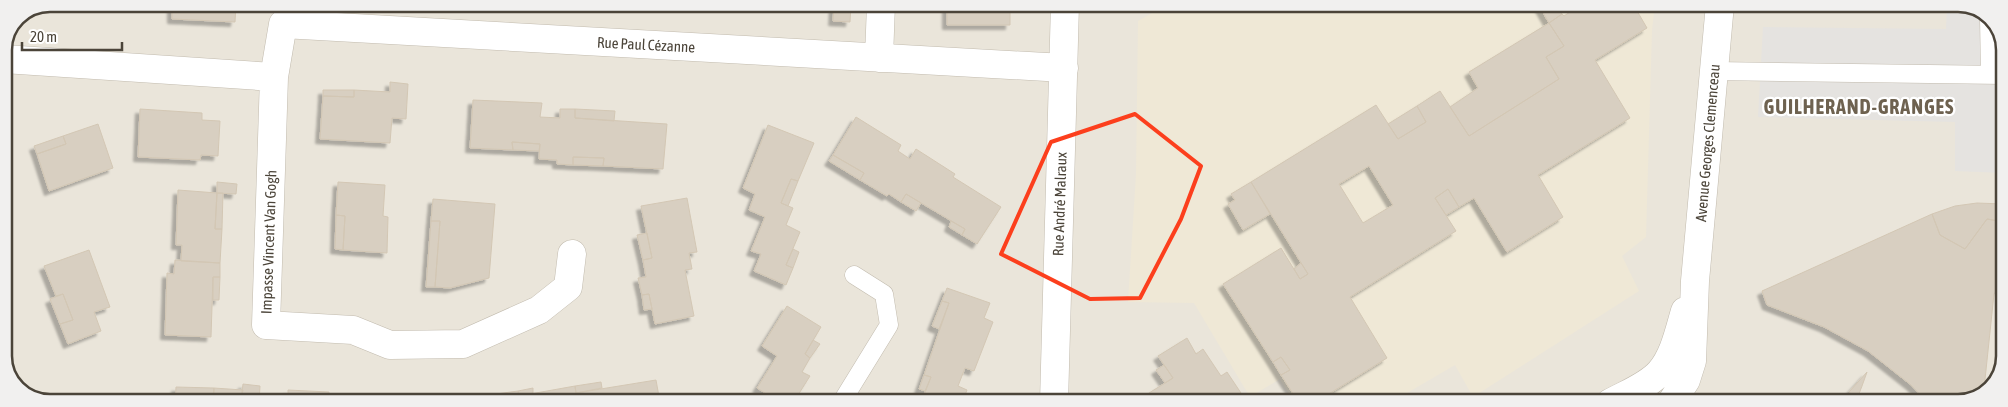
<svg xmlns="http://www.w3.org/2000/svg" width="2008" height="407" viewBox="0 0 2008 407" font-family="'Asap Condensed',sans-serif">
<defs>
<filter id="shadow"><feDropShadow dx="-4.5" dy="4.5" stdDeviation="1" flood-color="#0004"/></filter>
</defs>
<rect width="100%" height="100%" fill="#f6f3ec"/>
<!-- residential -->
<path fill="#eae5da" d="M51,4L1966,5L2004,45L2003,365L1988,392L1958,403L42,402L17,389L4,362V50L18,17Z"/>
<!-- education -->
<path fill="#efe8d6" d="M1168,4H1655L1652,30L1646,237L1622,256L1639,291L1473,397L1455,365L1390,403H1295L1280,379L1250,397L1194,303L1128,302L1136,174L1138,21Z"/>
<!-- parking -->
<path fill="#e5e3e0" d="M1947,5H1966L1991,18L2004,45V173L1955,171V122L1758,117L1763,27L1946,29Z"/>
<!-- building -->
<path fill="#d8cfc1" stroke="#d3c7b4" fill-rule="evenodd" filter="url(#shadow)" d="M172,4H236L235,22L172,19Z
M947,4H1010V25H947Z
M1538,4H1557L1562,14L1549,23Z
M1582,4H1633L1647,28L1595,60L1630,118L1538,175L1563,217L1507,252L1474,198L1459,207L1448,189L1435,198L1456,231L1350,297L1387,358L1314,403H1299L1281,375L1290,370L1281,357L1273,362L1223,284L1281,248L1300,279L1308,274L1251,182L1376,105L1398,139L1426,122L1417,106L1440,91L1469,136L1559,79L1546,57L1564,46L1549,23L1562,14L1564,16ZM1369,166L1393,205L1363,223L1339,184Z
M834,5H851L850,22L833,21Z
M1549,23L1564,46L1546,57L1559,79L1469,136L1450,107L1478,88L1469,72Z
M390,82L408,84L406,119L392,118L390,143L320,139L323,96L354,97V90L390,92Z
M323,90H354V97L323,96Z
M473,100L542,103L540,117L560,118V109H575V118L667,124L663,169L603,166L604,158L573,157V165L557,164V160L539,159L540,144L512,142L513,150L470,148Z
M1417,106L1426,122L1398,139L1388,124Z
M140,109L202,113V120L220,121L218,156L201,155L200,160L138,157Z
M575,109L615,111L614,121L575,118Z
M856,117L901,145L898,151L910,159L916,149L955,174L953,177L1001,207L977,244L962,235L965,229L906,194L901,202L889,194L887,196L860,180L864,173L833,155Z
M98,124L113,168L49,191L37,154L66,144L63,136Z
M768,125L814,143L798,181L791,179L781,203L793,208L786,225L800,232L786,265L793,268L786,285L754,271L761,254L751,251L765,217L749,210L755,194L743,188Z
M63,136L66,144L37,154L34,146Z
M512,142L540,144L539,151L513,150Z
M833,155L864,173L860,180L829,161Z
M573,157L604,158L603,166L573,165Z
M791,179L798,181L788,206L781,203Z
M217,182L237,184L236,194L217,193Z
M338,182L385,185L383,216L388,217L387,253L343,250L345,216L336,215Z
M1251,182L1270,214L1243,230L1228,204L1235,200L1231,194Z
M1448,189L1459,207L1446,215L1435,198Z
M178,190L217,193L215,229H222L220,263L181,261L182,245H176Z
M217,193H223L222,229H215Z
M906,194L921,203L916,211L901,202Z
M687,198L697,252L689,253L692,269L685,270L694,316L655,324L649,294L642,295L638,278L646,277L643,260L652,258L641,206Z
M433,199L495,204L489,278L450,288L435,287L440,221H431Z
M1977,203L2004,204V222L1987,219L1965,249L1940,235L1932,214L1955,206Z
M1932,214L1940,235L1965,249L1987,219L2004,222V280L1994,294L1984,389L1952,403H1928L1911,385L1868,351L1824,327L1767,305L1762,291Z
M336,215L345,216L343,250L335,249Z
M431,221H440L435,287H426Z
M951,221L965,229L962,235L949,227Z
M647,233L652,258L643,260L637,235Z
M793,249L799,252L793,268L786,265Z
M89,250L110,307L94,312L101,331L68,344L60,324L73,320L63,294L56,296L44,266Z
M175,260L220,263V277H213L211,337L165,335L167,273L174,274Z
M1301,263L1308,274L1300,279L1294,269Z
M213,277H220L219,300H213Z
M947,288L990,303L984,318L993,322L974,371L965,368L958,386L967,390L962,403H921L931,377L924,375L949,303L942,301Z
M63,294L73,320L60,324L50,299Z
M649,294L652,309L644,310L642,295Z
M942,301L949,303L939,329L932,326Z
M787,306L821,327L805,354L810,358L802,372L810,376L793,403H759L765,393L757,388L777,356L762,346Z
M1187,338L1196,354L1203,349L1221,376L1227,372L1245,399L1239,403H1156L1149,393L1173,378L1158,356Z
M813,340L820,344L810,358L805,354Z
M1281,357L1290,370L1281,375L1273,362Z
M1164,365L1173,378L1165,383L1156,370Z
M1867,372L1862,386L1857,399L1849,392Z
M924,375L931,377L925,391L919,389Z
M656,380L660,402L659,403H498L496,394L518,391L519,396L575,386L576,393Z
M601,382L602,388L576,393L575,386Z
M243,384L260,386L259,402H222L223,398L241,399Z
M176,387L214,388L213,402H221H175Z
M214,388L243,390L241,399L223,398L222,402H213Z
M533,388V393L519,396L518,391Z
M1984,389V393L1958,403H1952Z
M288,390L329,392V403H288Z
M798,396L804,399L801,403H793Z"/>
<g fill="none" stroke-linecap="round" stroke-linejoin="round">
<!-- service casing -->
<g stroke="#c2bbae" stroke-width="19">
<path id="service" d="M1989,17L1990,75
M1714,71L2004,75
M841,403L889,325L884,294L854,275"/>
</g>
<!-- minor casing -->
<g stroke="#c2bbae" stroke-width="29">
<path id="minor" d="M879,58L881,4
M4,59L274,77L266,325L353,330L390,345L463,344L539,310L568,287L572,254
M274,77L283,24L1064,68
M1054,403L1065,4
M1610,403C1626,394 1648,386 1660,372C1674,356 1679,331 1685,311
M1671,403L1686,380L1692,361L1695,281L1720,4"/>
</g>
<!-- service -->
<use href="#service" stroke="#fff" stroke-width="18"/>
<!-- minor -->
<use href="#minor" stroke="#fff" stroke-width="28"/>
</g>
<!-- marked area -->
<path fill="none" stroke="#fc3f1d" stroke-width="4" stroke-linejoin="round" d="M1135,114L1201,166L1181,219L1140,298L1090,299L1001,254L1051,142Z"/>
<g text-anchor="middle" stroke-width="4.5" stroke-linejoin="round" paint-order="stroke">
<!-- street labels -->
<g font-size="15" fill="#4b4439" stroke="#fff">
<text transform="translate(646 45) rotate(3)" y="5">Rue Paul Cézanne</text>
<text transform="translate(1708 143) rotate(-85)" y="5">Avenue Georges Clemenceau</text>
<text transform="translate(1060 204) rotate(-88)" y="5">Rue André Malraux</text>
<text transform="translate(269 242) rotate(-88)" y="5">Impasse Vincent Van Gogh</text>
</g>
<!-- district labels -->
<g font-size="20" font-weight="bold" letter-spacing="1" fill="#6e6250" stroke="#fff">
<text x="1859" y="114">GUILHERAND-GRANGES</text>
</g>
</g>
<!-- crop -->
<path d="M0 0H2008V407H0ZM50 12H1958A38 38 0 0 1 1996 50V356A38 38 0 0 1 1958 394H50A38 38 0 0 1 12 356V50A38 38 0 0 1 50 12Z" fill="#f1f0ef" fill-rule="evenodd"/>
<path fill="none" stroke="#4b4439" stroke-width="2.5" d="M50 12H1958A38 38 0 0 1 1996 50V356A38 38 0 0 1 1958 394H50A38 38 0 0 1 12 356V50A38 38 0 0 1 50 12Z"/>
<!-- scale -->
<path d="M22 42v8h100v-8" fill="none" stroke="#4b4439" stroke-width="2.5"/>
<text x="30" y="42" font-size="15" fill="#4b4439" stroke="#ffffff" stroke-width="4" paint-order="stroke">20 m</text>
</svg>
